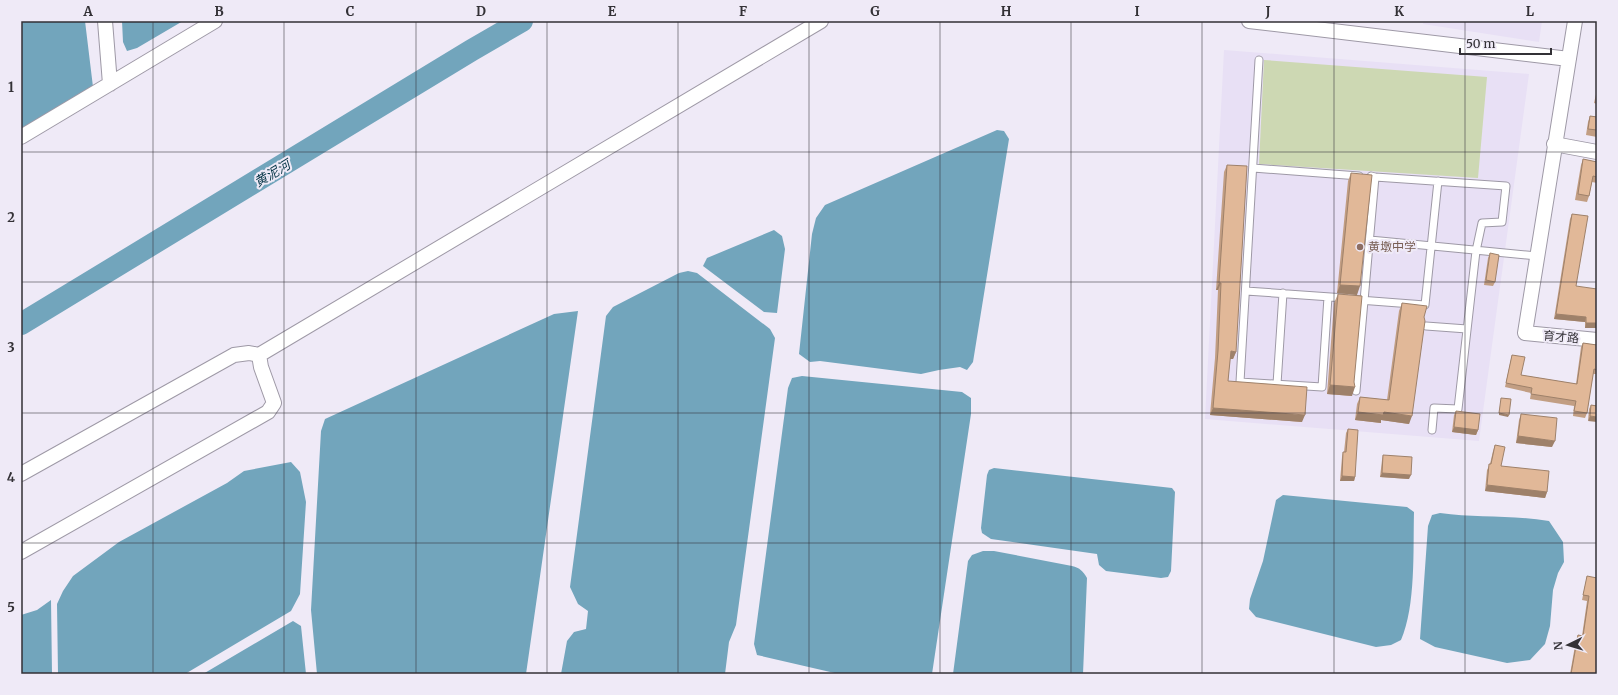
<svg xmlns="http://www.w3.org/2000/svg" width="1618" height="695" viewBox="0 0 1618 695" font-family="Merriweather,'Noto Sans SC',serif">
<rect width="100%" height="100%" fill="#efeaf7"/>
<!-- built -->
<path fill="#e8e0f5" d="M1424,21H1542L1539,42L1423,24Z
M1224,50L1529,74L1479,441L1205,419Z"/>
<!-- green -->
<path fill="#cdd8b3" d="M1264,60L1487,77L1478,178L1259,164Z"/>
<!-- water -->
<path fill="#72a5bc" d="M21,21H85L93,87L21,129Z
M122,21H183L137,48L127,51L123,42Z
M997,130L1004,131L1009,139L973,362L967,370L960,367L939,370L921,374L820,361L810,362L799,354L812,234L816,218L825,205Z
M774,230L782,236L785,249L777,313L764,312L703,266L707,258Z
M688,271L697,273L770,329L775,338L736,625L729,642L725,674H561L567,641L574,632L586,629L588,611L578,604L570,587L606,316L613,307L679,273Z
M578,311L526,674H317L311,610L321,431L325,419L554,314Z
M802,376L962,392L971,398V414L932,674H839L757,655L754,644L788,388L792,378Z
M291,462L300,472L306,502L300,594L291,611L185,674H58L57,604L63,591L73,576L119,542L227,483L244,471Z
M994,468L1172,488L1175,492L1171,571L1168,577L1161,578L1106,571L1099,565L1097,554L991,539L982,533L981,528L987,475L989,470Z
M1283,495L1407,507L1414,512C1413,550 1416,606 1401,640L1391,645L1376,647L1256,617L1249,609L1250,599L1263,561L1276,500Z
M1440,513C1476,518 1513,515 1549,521L1563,542L1564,562L1558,573L1553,590L1550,626L1545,644L1530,660L1507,663L1435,647L1420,639L1428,526L1432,515Z
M983,551H994L1072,566C1080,568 1083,571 1087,578L1083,674H953L968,561L972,555Z
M51,600L52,674H21V615L37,610Z
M293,621L301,626L306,674H203Z"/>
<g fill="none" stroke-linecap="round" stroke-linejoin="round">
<!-- river -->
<path stroke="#72a5bc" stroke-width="22" d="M21,324L472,50L522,21"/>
<!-- service casing -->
<g stroke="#9e99a6" stroke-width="9">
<path id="service" d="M1259,60L1240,382L1322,387L1328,297
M1253,168L1359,176
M1375,177L1506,186L1502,222L1482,223L1476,251L1458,409L1434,408L1432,430
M1370,240L1537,256
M1246,291L1345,298
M1359,300L1425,305L1438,181
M1426,326L1467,329
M1277,384L1283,293
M1356,391L1375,177L1371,176"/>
</g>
<!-- minor casing -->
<g stroke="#9e99a6" stroke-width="16">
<path id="minor" d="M105,21L110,84
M1249,21L1569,59
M1575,21L1525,333L1597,340
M21,137L215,21
M1554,144L1597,152
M21,474L234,355L249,353L259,355
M21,552L268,412L274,403L261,367L259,355L821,21"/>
</g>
<!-- service -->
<use href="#service" stroke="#fff" stroke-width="7"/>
<!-- minor -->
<use href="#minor" stroke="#fff" stroke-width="14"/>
</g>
<!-- wall -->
<path fill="#c29e83" d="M1597,90V104L1594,103Z
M1590,116L1597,117V137L1586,135L1588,122Z
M1583,159L1597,162V183L1592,182L1589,196L1587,202L1575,200L1581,165Z
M1227,165L1236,352L1233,359H1230L1228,381L1302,422L1210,415L1215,358L1218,290H1216L1224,172Z
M1351,173L1357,295L1337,293L1348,181Z
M1572,214L1576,286L1597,328H1585V322L1554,319L1570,219Z
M1490,253L1495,282L1493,286L1484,285L1488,258Z
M1338,294L1352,396L1327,394L1334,303Z
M1402,303L1424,317L1409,424L1381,420V423L1355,420L1357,404L1360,397L1387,400L1399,311Z
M1583,343L1597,345V374H1593L1587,413L1585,418L1573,416L1574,406L1530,399L1531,393L1505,387L1511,359L1512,355L1521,375L1576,384L1581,347Z
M1591,405L1597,406L1588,421L1589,409Z
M1456,411L1478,430L1476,435L1452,432L1454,415Z
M1521,414L1552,447L1516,443L1519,420Z
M1348,429L1355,477L1354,481H1340L1342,457L1343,452H1344L1346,433Z
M1495,445L1501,466L1547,492L1545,498L1485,491L1487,470L1490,464L1493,451Z
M1383,455L1409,479L1380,477L1382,460Z
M1587,576L1597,674H1570L1576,640L1578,635L1582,636L1587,601L1582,600L1586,581Z"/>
<!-- shaded-wall -->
<path fill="#9e816a" d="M1219,283H1221L1218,290H1216Z
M1340,285L1360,286L1357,295L1337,293Z
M1556,314L1586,317L1585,322L1554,319Z
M1586,323H1597V328H1585Z
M1231,351L1236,352L1233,359H1228Z
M1330,385L1355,387L1352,396L1327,394Z
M1213,408L1305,415L1302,422L1210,415Z
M1358,412H1384L1412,416L1409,424L1381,420V423L1355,420Z
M1499,413L1509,415L1508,417L1499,415Z
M1590,416L1597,417V422L1588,421Z
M1454,427L1478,430L1476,435L1452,432Z
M1518,436L1555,441L1552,447L1516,443Z
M1382,473L1411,475L1409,479L1380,477Z
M1342,476L1355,477L1354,481H1340Z
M1487,485L1547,492L1545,498L1485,491Z"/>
<!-- building -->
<path fill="#e1b898" stroke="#9e816a" d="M1590,116L1597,117V130L1588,129Z
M1583,159L1597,162V177L1593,176L1589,196L1578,194Z
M1227,165L1247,166L1236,352L1231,351L1228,381L1307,387L1305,415L1213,408L1218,351L1221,283H1219Z
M1351,173L1372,175L1360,286L1340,285Z
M1572,214L1588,216L1576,286L1597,289V323H1586V317L1556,314Z
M1490,253L1499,255L1495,282L1486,280Z
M1338,294L1362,296L1354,382L1355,387L1330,385Z
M1402,303L1427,306L1424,317L1425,321L1412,416L1384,412L1383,415L1358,412L1360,397L1389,400Z
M1583,343L1597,345V370L1594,369L1587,413L1574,411L1576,401L1531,394L1532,388L1506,383L1512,355L1525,357L1521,375L1577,384Z
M1501,398L1511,399L1509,415L1499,413Z
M1591,405L1597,406V417L1590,416Z
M1456,411L1480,414L1478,430L1454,427Z
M1521,414L1557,418L1555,441L1518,436Z
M1348,429L1358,430L1355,477L1342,476L1343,452H1346Z
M1495,445L1505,447L1501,466L1549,471L1547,492L1487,485L1489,464H1491Z
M1383,455L1412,457L1411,475L1382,473Z
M1587,576L1597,578V674H1571L1578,635L1583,636L1589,596L1583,595Z"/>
<!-- grid -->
<path fill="none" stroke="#333136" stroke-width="1" stroke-opacity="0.55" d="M153,21V674M284,21V674M416,21V674M547,21V674M678,21V674M809,21V674M940,21V674M1071,21V674M1202,21V674M1334,21V674M1465,21V674M21,152H1597M21,282H1597M21,413H1597M21,543H1597"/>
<!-- markers -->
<circle fill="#8d6e63" stroke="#efeaf7" stroke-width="1.5" cx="1360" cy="247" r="4"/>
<g text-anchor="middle" stroke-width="4" stroke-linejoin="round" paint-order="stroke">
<!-- education labels -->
<g font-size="12" fill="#785e54" stroke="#efeaf7" text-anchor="start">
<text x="1368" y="251">黄墩中学</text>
</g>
<!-- street labels -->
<g font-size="12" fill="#333136" stroke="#efeaf7">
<text transform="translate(1561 337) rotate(5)" y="4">育才路</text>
</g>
<!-- water labels -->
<g font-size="13" font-style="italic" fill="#073647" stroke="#efeaf7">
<text transform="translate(272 173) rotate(-31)" y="5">黄泥河</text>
</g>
</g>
<!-- border -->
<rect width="1618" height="695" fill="none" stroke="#efeaf7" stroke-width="44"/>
<!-- north arrow -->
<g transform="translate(1568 645) rotate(265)" stroke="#efeaf7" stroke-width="3" paint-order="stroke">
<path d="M0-3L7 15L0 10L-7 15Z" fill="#333136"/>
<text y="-6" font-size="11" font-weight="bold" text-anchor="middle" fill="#333136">N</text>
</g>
<!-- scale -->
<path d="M1460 48v6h91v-6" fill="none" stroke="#333136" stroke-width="2"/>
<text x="1466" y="48" font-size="12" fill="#333136" stroke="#efeaf7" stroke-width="3" paint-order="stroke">50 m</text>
<rect x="22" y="22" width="1574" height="651" fill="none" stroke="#333136" stroke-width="1.5"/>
<g font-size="13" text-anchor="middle" font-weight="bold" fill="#333136">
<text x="88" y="16">A</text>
<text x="219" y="16">B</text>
<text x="350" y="16">C</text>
<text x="481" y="16">D</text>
<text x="612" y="16">E</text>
<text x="743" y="16">F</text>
<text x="875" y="16">G</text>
<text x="1006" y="16">H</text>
<text x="1137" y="16">I</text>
<text x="1268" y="16">J</text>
<text x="1399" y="16">K</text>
<text x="1530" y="16">L</text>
<text x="11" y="92">1</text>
<text x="11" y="222">2</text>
<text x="11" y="352">3</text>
<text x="11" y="482">4</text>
<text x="11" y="612">5</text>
</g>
</svg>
